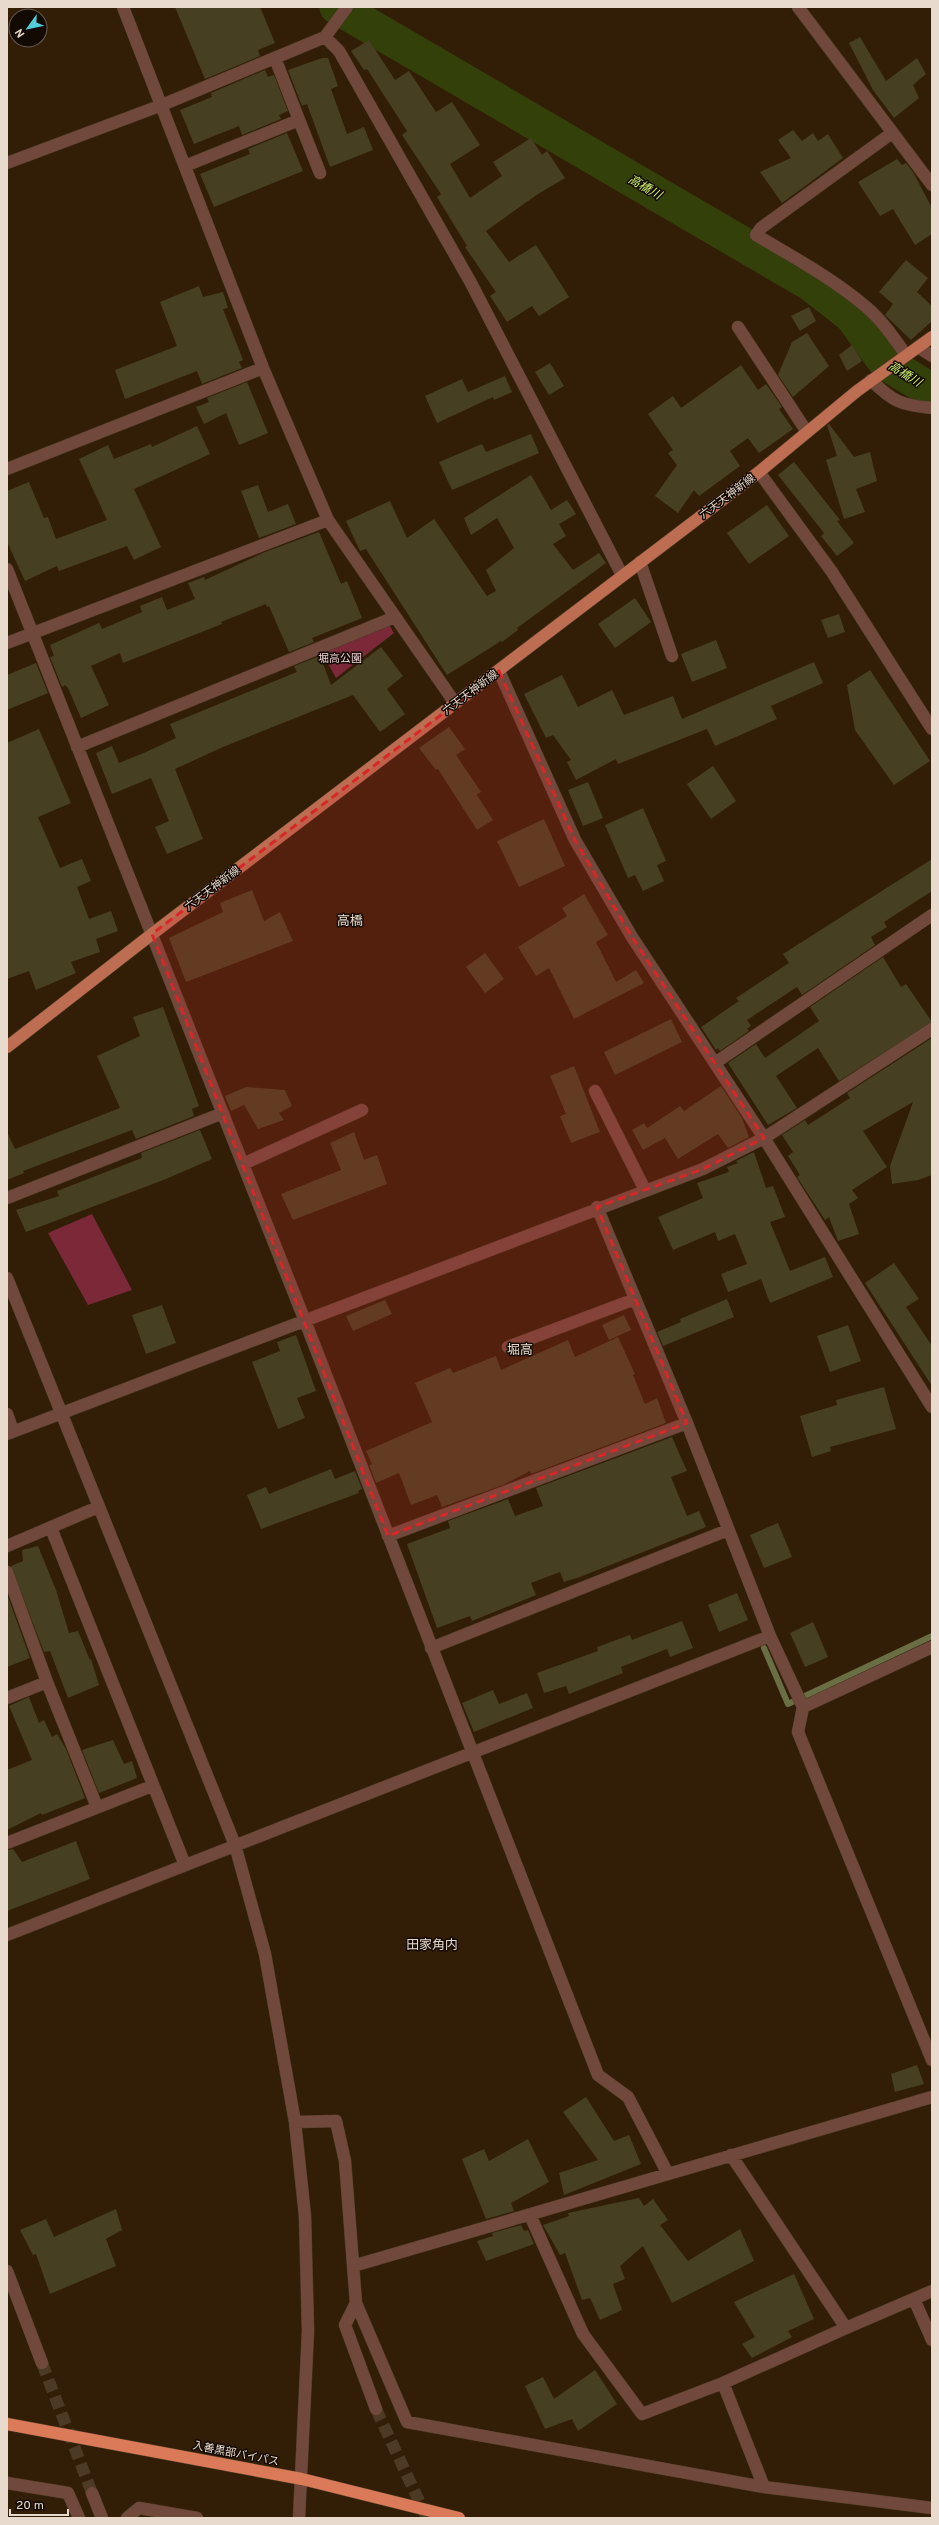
<svg xmlns="http://www.w3.org/2000/svg" width="939" height="2525" viewBox="0 0 939 2525" font-family="Overpass,'Noto Sans JP',sans-serif">
<rect width="100%" height="100%" fill="#321e07"/>
<!-- green -->
<path fill="#7b2939" d="M388,623L394,633L336,678L321,651Z
M92,1214L132,1290L88,1305L48,1233Z"/>
<g fill="none" stroke-linecap="round" stroke-linejoin="round">
<!-- stream -->
<path stroke="#696e44" stroke-width="6" d="M764,1648L788,1704L932,1636"/>
<!-- river -->
<path stroke="#33400a" stroke-width="35" d="M337,7L811,284L852,316L886,363L932,391"/>
</g>
<!-- building -->
<path fill="#473f21" d="M175,7H260L275,43L258,50L260,56L205,79Z
M860,37L886,81L917,58L926,74L913,85L919,98L894,118L873,90L849,43Z
M369,40L395,80L409,71L436,112L452,102L480,145L450,164L470,198L502,176L493,162L531,138L542,155L547,151L565,178L538,194L486,231L509,262L536,245L569,297L539,316L532,306L507,322L490,296L496,292L465,247L467,246L437,197L441,194L402,135L407,131L367,69L364,70L351,51Z
M322,58H328L338,86L331,89L347,134L364,127L373,150L330,167L307,104L302,106L288,70Z
M265,70L268,77L274,75L288,111L279,115L281,119L242,135L239,126L194,144L180,110L212,97L211,93Z
M793,130L802,141L813,133L818,141L828,134L843,158L782,203L760,172L791,158L778,140Z
M287,133L303,171L214,207L200,174L250,154L248,149Z
M897,159L902,165L906,163L913,172L932,208V234L915,245L893,209L880,216L858,182Z
M906,260L928,278L917,292L932,306V321L911,340L885,315L893,304L879,292Z
M199,286L203,297L223,292L228,308L223,309L243,360L239,362L242,368L202,384L197,371L125,399L115,370L177,346L160,302Z
M809,307L816,321L800,331L791,316Z
M807,333L829,366L793,397L778,375L792,342Z
M852,345L862,361L847,371L839,355Z
M550,363L564,386L549,395L535,372Z
M741,365L758,390L766,384L782,407L779,409L793,429L759,453L748,438L730,451L740,466L699,496L694,490L678,513L655,496L677,465L668,453L673,450L648,414L673,396L681,408Z
M505,376L512,392L494,400L493,397L437,423L425,396L462,379L468,392Z
M247,382L268,433L239,445L226,413L204,424L196,407L209,402L207,398Z
M829,424L854,457L870,452L877,481L856,489L865,512L844,519L826,460L837,456L827,425Z
M197,426L210,454L134,489L161,547L134,560L127,546L59,571L57,566L25,581L7,542V491L29,482L44,518L48,517L56,539L107,520L79,459L108,445L114,459L151,444L152,447Z
M531,434L539,453L452,490L439,462L482,444L486,452Z
M794,462L840,520L837,521L854,543L837,556L821,536L824,533L778,475Z
M531,475L551,510L567,500L576,514L559,524L566,536L553,544L573,570L599,553L606,563L517,628L518,630L502,642L501,641L447,675L366,549L360,551L346,521L390,501L407,538L434,519L487,596L496,591L486,570L514,548L497,518L471,535L464,518Z
M258,485L268,512L288,504L296,524L259,538L241,491Z
M767,505L789,536L749,564L727,533Z
M319,532L341,584L347,581L362,618L312,638L314,642L289,652L269,606L267,607L266,604L221,622L222,624L123,663L120,653L91,666L109,705L81,718L68,688L65,685L62,687L50,657L54,656L50,645L99,623L102,629L142,612L140,606L162,597L167,610L195,599L188,583L204,577L205,580L265,552Z
M635,598L651,622L615,648L598,624Z
M839,614L845,632L828,638L821,620Z
M716,640L727,668L692,682L681,654Z
M381,647L403,676L387,689L405,714L380,732L353,695L223,747L175,769L203,839L167,854L155,827L169,821L151,778L112,794L96,753L112,746L119,763L146,752L176,738L170,724L297,672L294,666L320,656L331,685Z
M814,662L823,683L771,706L777,719L715,746L707,729L618,764L616,759L576,780L567,762L571,760L553,735L546,738L524,694L562,675L578,707L612,690L624,715L673,696L682,719Z
M36,663L48,693L7,710V675Z
M870,670L930,761L894,785L855,730L847,685Z
M449,727L465,749L456,755L481,792L477,795L493,820L477,830L438,769L436,770L419,748Z
M39,729L71,803L38,817L60,868L82,859L91,881L77,887L89,919L111,911L118,931L96,939L100,952L71,962L76,973L36,990L29,971L7,979V743Z
M713,766L736,801L711,819L687,784Z
M588,782L603,818L583,826L568,790Z
M643,808L666,861L657,865L664,881L643,891L635,875L628,878L605,825Z
M544,819L565,866L519,887L497,841Z
M932,859V891L884,922L887,927L871,937L875,945L802,995L797,987L747,1020L751,1026L747,1029L749,1031L720,1051L718,1048L716,1050L701,1027L739,1001L736,998L789,963L783,954Z
M252,890L264,921L280,912L293,941L186,982L169,938L223,912L220,903Z
M584,894L608,935L596,942L616,982L636,970L644,983L574,1019L549,968L536,976L518,947L567,916L562,908Z
M485,953L504,979L485,993L466,967Z
M883,957L901,987L906,984L932,1022L839,1081L818,1048L776,1076L797,1108L768,1125L728,1063L756,1044L765,1058L819,1021L810,1007Z
M163,1007L199,1106L192,1109L194,1116L136,1139L132,1130L23,1171L24,1173L7,1180V1132L15,1149L120,1108L97,1056L140,1036L133,1017Z
M671,1019L682,1042L615,1075L604,1052Z
M932,1038V1175L918,1180L892,1184L890,1166L913,1102L863,1131L887,1167L852,1190L858,1198L849,1204L859,1234L838,1241L829,1217L825,1220L797,1177L800,1175L788,1156L793,1152L782,1135L805,1120L808,1125L850,1098L847,1093Z
M574,1066L600,1132L571,1143L560,1116L566,1114L550,1076Z
M721,1086L742,1118L749,1137L728,1148L718,1134L678,1159L665,1138L643,1150L632,1130L644,1123L647,1128L680,1106L684,1111Z
M246,1087L285,1090L292,1106L279,1113L284,1120L258,1129L244,1105L231,1111L225,1096Z
M200,1130L212,1159L166,1179L26,1232L16,1210L59,1196L57,1191L142,1158L141,1153Z
M354,1132L364,1160L377,1155L387,1184L293,1220L281,1194L341,1170L330,1143Z
M754,1152L766,1188L773,1186L785,1217L770,1222L790,1271L825,1257L833,1277L770,1303L761,1279L728,1292L721,1274L747,1264L735,1234L718,1241L715,1232L673,1250L658,1217L703,1198L697,1183L729,1172L727,1167L738,1163L736,1161Z
M894,1263L919,1299L906,1307L932,1346V1386L865,1283Z
M727,1299L734,1317L663,1346L657,1332L681,1322L680,1319Z
M385,1300L392,1314L353,1331L346,1316Z
M162,1305L176,1343L146,1354L132,1315Z
M624,1315L631,1330L609,1340L602,1325Z
M848,1325L861,1361L830,1372L817,1336Z
M296,1335L316,1391L297,1398L305,1418L278,1429L252,1362L280,1351L277,1342Z
M618,1337L635,1374L633,1375L645,1404L657,1398L666,1423L531,1474L530,1471L503,1485L442,1507L437,1495L411,1505L399,1473L376,1483L369,1465L372,1464L366,1451L432,1422L415,1383L450,1368L453,1373L496,1356L501,1370L568,1340L575,1357Z
M884,1387L896,1429L830,1447L831,1451L812,1457L800,1416L837,1405L836,1400Z
M672,1437L687,1471L671,1477L687,1516L699,1511L706,1527L580,1577L564,1582L560,1572L531,1583L536,1595L472,1621L470,1616L437,1628L407,1544L450,1528L448,1521L508,1499L515,1516L543,1506L536,1488Z
M331,1469L335,1479L355,1471L362,1489L358,1491L359,1493L261,1529L247,1495L266,1487L269,1494Z
M778,1523L792,1557L764,1568L750,1535Z
M38,1546L56,1590L69,1633L78,1631L90,1660L91,1659L99,1685L68,1698L50,1651L44,1652L11,1566L23,1561L22,1550Z
M737,1593L748,1620L719,1632L708,1605Z
M7,1594L30,1658L7,1667Z
M682,1621L693,1648L670,1657L667,1649L621,1667L623,1673L569,1694L566,1686L544,1693L537,1673L598,1651L597,1647L630,1635L632,1640Z
M813,1622L828,1657L805,1667L790,1633Z
M493,1690L499,1704L527,1693L533,1708L474,1732L462,1703Z
M29,1697L39,1723L44,1720L52,1737L57,1734L66,1749L85,1798L42,1815L41,1813L7,1830V1770L32,1760L9,1706Z
M113,1740L124,1764L132,1761L137,1778L99,1793L82,1750Z
M76,1841L90,1879L7,1911V1850L13,1849L22,1862Z
M917,2065L924,2084L895,2092L891,2074Z
M586,2097L614,2141L629,2135L641,2164L564,2195L559,2173L598,2160L563,2112Z
M528,2139L549,2182L511,2203L514,2211L486,2219L462,2159L484,2149L489,2161Z
M639,2198L644,2206L653,2199L668,2220L660,2225L688,2261L740,2229L754,2261L672,2303L643,2246L620,2266L625,2279L613,2284L622,2310L600,2320L590,2298L582,2300L565,2253L560,2255L543,2225L569,2216L568,2213Z
M116,2209L122,2230L106,2239L116,2266L50,2294L36,2254L33,2255L20,2230L46,2219L54,2237Z
M521,2225L524,2231L528,2230L534,2244L486,2261L477,2241L493,2236L492,2233Z
M794,2274L814,2319L788,2331L792,2337L752,2358L742,2344L755,2337L734,2302Z
M595,2370L617,2404L578,2431L572,2419L545,2429L525,2386L543,2377L554,2399Z"/>
<g fill="none" stroke-linecap="round" stroke-linejoin="round">
<!-- minor-tunnel -->
<path stroke="#4d3a25" stroke-width="12" stroke-dasharray="12 6" stroke-linecap="butt" d="M42,2363L92,2493
M376,2409L427,2518"/>
<!-- minor casing -->
<g stroke="#4f3c27" stroke-width="13">
<path id="minor" d="M123,7L263,368L328,520L455,703
M798,7L932,185
M325,37L339,51L471,283L622,575
M275,58L299,120
M892,133L761,228L756,235C793,257 832,278 865,306C881,319 894,338 906,355
M7,163L162,105L325,37L347,7
M185,166L299,120L320,173
M738,327L807,432
M918,347L932,356
M871,380C893,402 901,405 932,408
M7,469L263,368
M759,472L832,572L932,729
M640,562L672,656
M7,569L305,1321L598,2075L628,2097L668,2174
M7,643L328,520
M499,671L575,840L632,937L764,1138L932,1407
M77,747L395,617
M715,1063L932,915
M595,1091L645,1190
M243,1164L362,1110
M7,1198L223,1113
M597,1207L687,1423L770,1636L803,1707L798,1732L932,2060
M7,1278L235,1845L265,1954L295,2122L305,2216L308,2331L299,2518
M508,1347L635,1299
M7,1414L13,1431
M7,1434L703,1169L764,1138L932,1029
M51,1528L185,1865
M388,1536L687,1423
M7,1546L98,1507
M7,1572L47,1682L7,1698
M431,1648L728,1530
M47,1682L97,1807
M803,1707L932,1647
M7,1843L152,1786
M7,1935L770,1636
M295,2122L336,2121L345,2161L356,2303L407,2422L764,2487
M731,2155L846,2328L723,2383L764,2487L932,2508
M530,2215L583,2334L642,2414L723,2383
M353,2266L932,2097
M7,2271L42,2363
M914,2299L932,2340
M356,2303L345,2325L376,2409
M846,2328L932,2291
M7,2483L68,2493L79,2518
M92,2493L102,2518
M127,2518L139,2508L197,2518"/>
</g>
<!-- major casing -->
<g stroke="#4f3c27" stroke-width="13">
<path id="major" d="M7,1047L152,934L759,472L857,391L932,337"/>
</g>
<!-- highway casing -->
<g stroke="#4f3c27" stroke-width="13">
<path id="highway" d="M7,2424L302,2479L459,2518"/>
</g>
<!-- minor -->
<use href="#minor" stroke="#70493c" stroke-width="12"/>
<!-- major -->
<use href="#major" stroke="#bd6d51" stroke-width="12"/>
<!-- highway -->
<use href="#highway" stroke="#db7a59" stroke-width="12"/>
</g>
<!-- marked area -->
<path fill="#d62828" fill-opacity="0.2" stroke="#d62828" stroke-width="3" stroke-dasharray="8 5" stroke-linejoin="round" d="M499,671L575,840L632,937L764,1138L703,1169L597,1207L687,1423L388,1536L152,934Z"/>
<g text-anchor="middle" stroke-width="3" stroke-linejoin="round" paint-order="stroke">
<!-- street labels -->
<g font-size="11" fill="#e8dacd" stroke="#130a03">
<text transform="translate(727 496) rotate(-37)" y="4">六天天神新線</text>
<text transform="translate(470 692) rotate(-37)" y="4">六天天神新線</text>
<text transform="translate(212 888) rotate(-37)" y="4">六天天神新線</text>
<text transform="translate(236 2453) rotate(11)" y="4">入善黒部バイパス</text>
</g>
<!-- park labels -->
<g font-size="11" fill="#efd3d5" stroke="#130a03">
<text x="340" y="662">堀高公園</text>
</g>
<!-- water labels -->
<g font-size="12" font-style="italic" fill="#ccf173" stroke="#130a03">
<text transform="translate(645 187) rotate(30)" y="4">高橋川</text>
<text transform="translate(905 374) rotate(32)" y="4">高橋川</text>
</g>
<!-- quarter labels -->
<g font-size="13" fill="#e8dacd" stroke="#130a03">
<text x="350" y="925">高橋</text>
<text x="520" y="1354">堀高</text>
<text x="432" y="1949">田家角内</text>
</g>
</g>
<!-- border -->
<rect width="939" height="2525" fill="none" stroke="#e8dacd" stroke-width="16"/>
<!-- north arrow -->
<g transform="translate(28 28) rotate(237)"><circle r="19" fill="#130a03" stroke="#685d54"/>
<path d="M0-3L7 15L0 10L-7 15Z" fill="#53cbda"/>
<text y="-6" font-size="11" font-weight="bold" text-anchor="middle" fill="#e8dacd">N</text>
</g>
<!-- scale -->
<path d="M10 2509v6h58v-6" fill="none" stroke="#e8dacd" stroke-width="2"/>
<text x="16" y="2509" font-size="12" fill="#e8dacd" stroke="#130a03" stroke-width="3" paint-order="stroke">20 m</text>
</svg>
